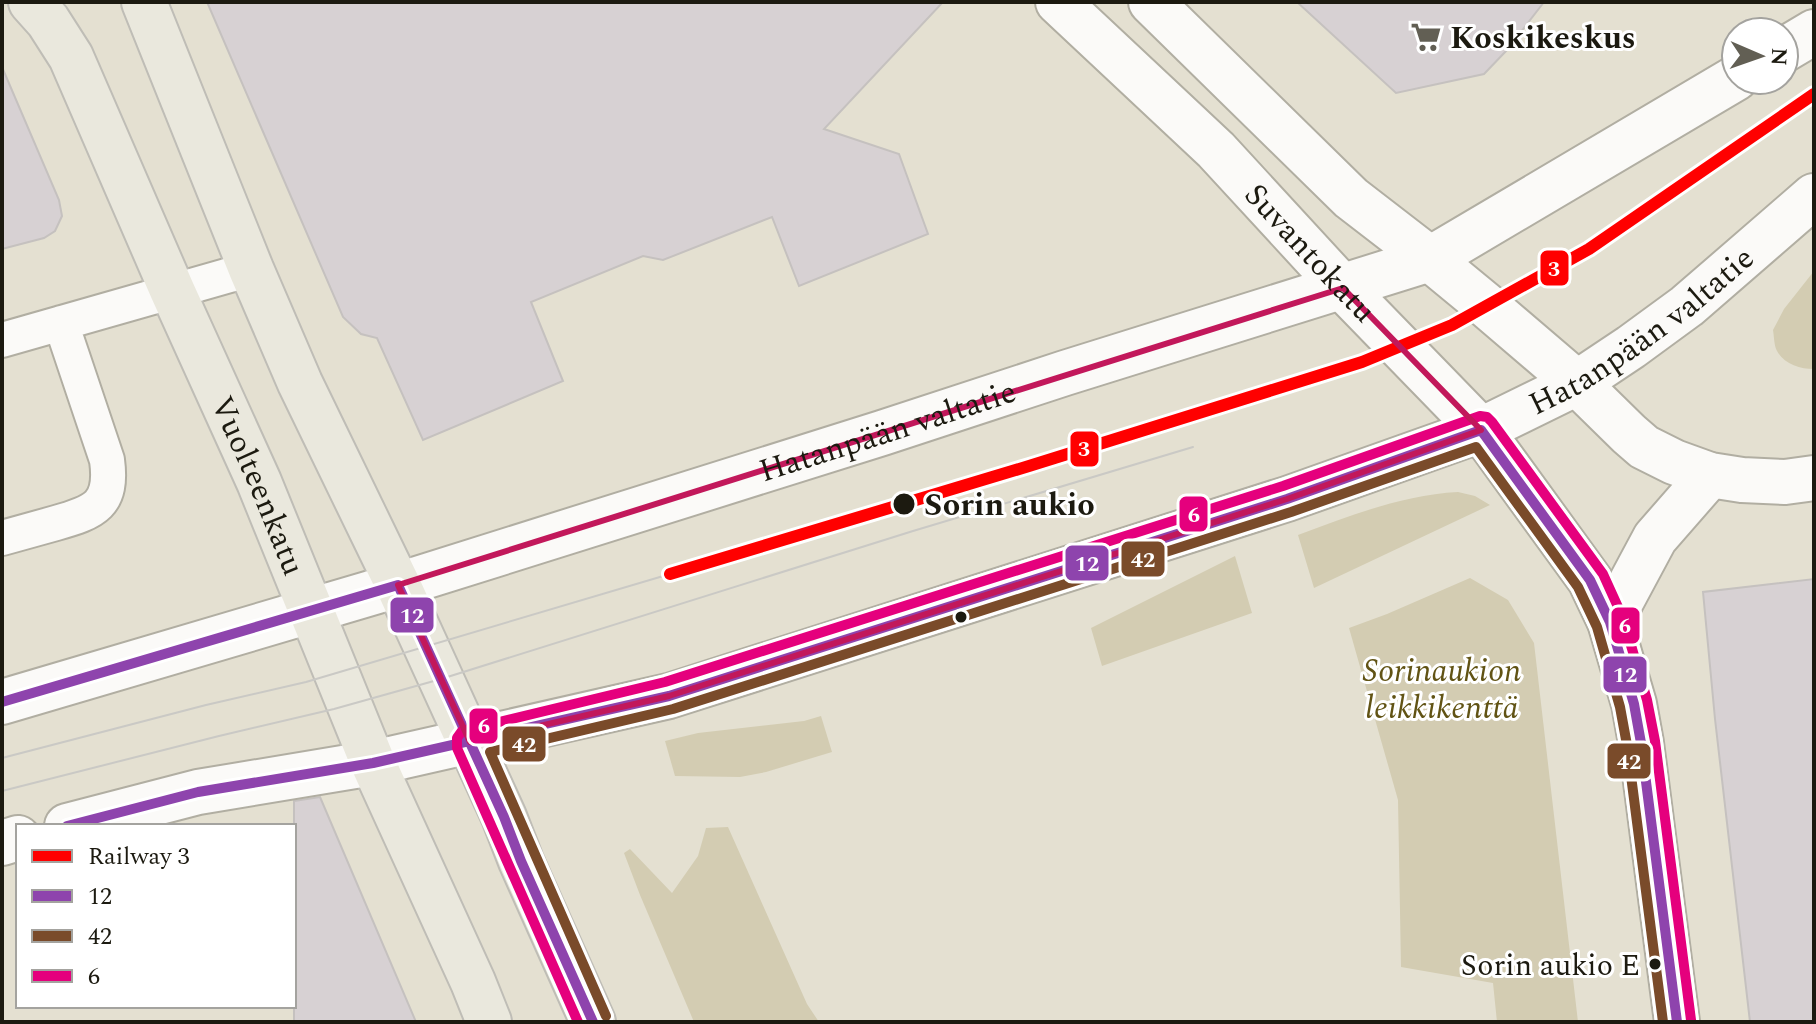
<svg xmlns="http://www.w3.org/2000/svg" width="1816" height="1024" viewBox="0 0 1816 1024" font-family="Spectral,serif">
<rect width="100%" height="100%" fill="#e4e0d1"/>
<!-- green -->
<path fill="#d3ccb2" d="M1814,271V369C1800,369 1784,364 1777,351C1774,346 1774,335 1773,330L1784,309Z
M1458,492L1475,496L1490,505L1314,588L1298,535C1349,516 1402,495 1458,492Z
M1235,556L1252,613L1102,666L1091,628Z
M1470,578L1508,600L1534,643L1578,1022H1497L1493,983L1401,967L1398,800L1349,628L1387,614Z
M821,716L832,752L766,772L740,777L675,776L665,741L698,733L804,721Z
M728,827L807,1004L819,1022H694L640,895L624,853L630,849L672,893L698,856L706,828Z"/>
<!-- building -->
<path fill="#d7d1d3" stroke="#c5c1bf" stroke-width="2" d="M207,2H943L824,129L899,154L928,234L799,286L772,217L663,260L643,256L531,302L563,381L423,440L377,338L361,334L343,317Z
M1297,2H1544L1507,50L1484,74L1396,93Z
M2,67L59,200L62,216L55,231L44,238L2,249Z
M1814,579V1022H1750L1715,719L1703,592Z
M320,797L416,1022H294V801Z"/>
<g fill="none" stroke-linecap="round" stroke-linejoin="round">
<!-- lane casing -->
<g stroke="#b1aea2" stroke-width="38">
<path id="lane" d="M2,340L251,269
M2,538C20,533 38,528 56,523C95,512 113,505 107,460L61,323"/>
</g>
<!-- street casing -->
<g stroke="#b1aea2" stroke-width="48">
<g id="street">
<path id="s1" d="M1058,2L1216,150L1343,288L1481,430L1590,580L1610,622L1634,704L1641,743L1677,1022"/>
<path d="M1151,2L1351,198L1430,259L1487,306L1577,383L1629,434L1644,447L1674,462L1710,475L1742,480L1785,482L1814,478"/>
<path d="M1610,622L1655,538L1710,475"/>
</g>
</g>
<!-- secondary casing -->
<g stroke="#b1aea2" stroke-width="48">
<g id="secondary">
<path d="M1784,50L1814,32"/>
<path id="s2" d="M2,702L398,585L882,433L1065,373L1430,259L1736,78"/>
<path id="s3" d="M67,826L198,792L373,763L669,696L1287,499L1481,430L1577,383L1631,347L1687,306L1814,196"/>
<path d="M2,843L18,838"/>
</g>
</g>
<!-- primary casing -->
<g stroke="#bfbdb6" stroke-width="48">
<g id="primary">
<path id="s4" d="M31,2L48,21L71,57L172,290L259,482L373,763L473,982L489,1022"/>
<path d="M144,2L251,269L300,383L398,585L504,817L521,861L593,1022"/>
</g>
</g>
<!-- lane -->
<use href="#lane" stroke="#fbfaf8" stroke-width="34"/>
<!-- street -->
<use href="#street" stroke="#fbfaf8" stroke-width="44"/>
<!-- secondary -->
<use href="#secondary" stroke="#fbfaf8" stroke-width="44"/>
<!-- primary -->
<use href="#primary" stroke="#eae8dd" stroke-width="44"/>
<!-- tram -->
<path stroke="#cac9c5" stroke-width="2" d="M2,758L206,705L306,682L670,574
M2,791L219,736L334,709L441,679L913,531L1193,447"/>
<!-- bus-1 casing -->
<g stroke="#fff" stroke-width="16">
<path id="bus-1" d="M2,702L398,585L504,817L521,861L593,1022
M67,826L198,792L373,763L669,696L1287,499L1481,430L1590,580L1610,622L1634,704L1641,743L1677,1022"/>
</g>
<!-- bus-2 casing -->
<g stroke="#fff" stroke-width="16">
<path id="bus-2" d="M606,1016L490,752L673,709L1291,512L1476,447L1578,587L1597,627L1620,707L1627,745L1663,1022"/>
</g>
<!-- bus-3 casing -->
<g stroke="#fff" stroke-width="16">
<path id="bus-3" d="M578,1022L457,748V738L462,731L665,682L1283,486L1480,416L1487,417L1492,422L1603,574L1623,618L1647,700L1655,741L1691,1020"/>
</g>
<!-- bus-1 -->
<use href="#bus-1" stroke="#8e44ad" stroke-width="10"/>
<!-- bus-2 -->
<use href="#bus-2" stroke="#7a4b2a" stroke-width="10"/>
<!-- bus-3 -->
<use href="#bus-3" stroke="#e5007d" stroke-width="10"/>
<!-- rail-1 casing -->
<g stroke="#fff" stroke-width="18">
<path id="rail-1" d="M670,574L1029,466L1362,362L1452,325L1589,249L1814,94"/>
</g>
<!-- rail-1 -->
<use href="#rail-1" stroke="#f00" stroke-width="12"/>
</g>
<!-- marked area -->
<path fill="none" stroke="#c2185b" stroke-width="6" stroke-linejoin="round" d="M1343,288L1481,430L1287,499L669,696L470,742L398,585Z"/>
<!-- icons -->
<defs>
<g id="supermarket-bare" transform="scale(2.4)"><path d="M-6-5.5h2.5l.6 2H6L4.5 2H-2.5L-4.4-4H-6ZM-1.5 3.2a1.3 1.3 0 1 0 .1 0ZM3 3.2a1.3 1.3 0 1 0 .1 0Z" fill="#625f54" stroke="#fff" stroke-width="2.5" paint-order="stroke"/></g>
</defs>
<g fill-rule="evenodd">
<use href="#supermarket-bare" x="1426" y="37"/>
</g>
<!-- markers -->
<g fill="#1c1a10" stroke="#fff" stroke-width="3">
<circle cx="904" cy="504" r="12"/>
<circle cx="961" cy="617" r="7"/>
<circle cx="1655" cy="964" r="7"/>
</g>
<g text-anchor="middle" stroke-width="6" stroke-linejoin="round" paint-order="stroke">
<!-- bus labels -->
<g font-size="30" fill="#1c1a10" stroke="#fff" text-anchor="end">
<text x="1640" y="975">Sorin aukio E</text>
</g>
<!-- poi labels -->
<g font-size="32" font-weight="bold" fill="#1c1a10" stroke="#fff" text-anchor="start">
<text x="1450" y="48">Koskikeskus</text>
</g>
<!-- street labels -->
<g font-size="32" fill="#1c1a10" stroke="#fff">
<text dy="11" stroke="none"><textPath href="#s1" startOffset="356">Suvantokatu</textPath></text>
<text dy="11" stroke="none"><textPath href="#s3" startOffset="1660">Hatanpään valtatie</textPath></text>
<text dy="11" stroke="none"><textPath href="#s2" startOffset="926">Hatanpään valtatie</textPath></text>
<text dy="11" stroke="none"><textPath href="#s4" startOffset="536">Vuolteenkatu</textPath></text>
</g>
<!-- stop labels -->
<g font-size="32" font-weight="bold" fill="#1c1a10" stroke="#fff" text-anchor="start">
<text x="924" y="515">Sorin aukio</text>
</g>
<!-- park labels -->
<g font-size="32" font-style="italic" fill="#615314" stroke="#fff">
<text x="1442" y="681">Sorinaukion<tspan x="1442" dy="37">leikkikenttä</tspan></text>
</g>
</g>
<g stroke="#fff" stroke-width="3">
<rect x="1539" y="249" width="31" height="38" rx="8" fill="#f00"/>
<rect x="1069" y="430" width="31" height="38" rx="8" fill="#f00"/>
<rect x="1178" y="495" width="31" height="38" rx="8" fill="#e5007d"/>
<rect x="1120" y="540" width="46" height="38" rx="8" fill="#7a4b2a"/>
<rect x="1064" y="544" width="46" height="38" rx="8" fill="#8e44ad"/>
<rect x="389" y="596" width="46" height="38" rx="8" fill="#8e44ad"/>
<rect x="1610" y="606" width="31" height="39" rx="8" fill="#e5007d"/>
<rect x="1602" y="655" width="46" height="39" rx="8" fill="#8e44ad"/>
<rect x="468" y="707" width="31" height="38" rx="8" fill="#e5007d"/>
<rect x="501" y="725" width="46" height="38" rx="8" fill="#7a4b2a"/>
<rect x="1606" y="742" width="46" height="38" rx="8" fill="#7a4b2a"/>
</g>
<g font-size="22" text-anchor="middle" font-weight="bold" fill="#fff">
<text x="1554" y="276">3</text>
<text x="1084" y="456">3</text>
<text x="1194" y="522">6</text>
<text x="1143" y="567">42</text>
<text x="1087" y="571">12</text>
<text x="412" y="623">12</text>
<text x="1625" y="633">6</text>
<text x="1625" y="682">12</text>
<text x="484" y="733">6</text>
<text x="524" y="752">42</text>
<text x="1629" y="769">42</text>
</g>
<!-- border -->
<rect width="1816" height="1024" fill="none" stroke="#1c1a10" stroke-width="8"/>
<!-- legend -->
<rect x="16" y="824" width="280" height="184" fill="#ffffff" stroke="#a4a39f" stroke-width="2"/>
<rect x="32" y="850" width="40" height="12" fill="#ff0000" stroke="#a4a39f" stroke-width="2"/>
<text x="88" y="864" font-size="24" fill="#1c1a10">Railway 3</text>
<rect x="32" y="890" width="40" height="12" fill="#8e44ad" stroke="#a4a39f" stroke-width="2"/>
<text x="88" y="904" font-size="24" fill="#1c1a10">12</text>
<rect x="32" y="930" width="40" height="12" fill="#7a4b2a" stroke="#a4a39f" stroke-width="2"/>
<text x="88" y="944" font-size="24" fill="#1c1a10">42</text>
<rect x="32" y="970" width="40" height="12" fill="#e5007d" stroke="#a4a39f" stroke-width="2"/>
<text x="88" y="984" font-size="24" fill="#1c1a10">6</text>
<!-- north arrow -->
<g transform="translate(1760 56) rotate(92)"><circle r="38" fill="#ffffff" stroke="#a4a39f" stroke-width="2"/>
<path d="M0-6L14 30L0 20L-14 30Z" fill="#625f54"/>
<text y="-12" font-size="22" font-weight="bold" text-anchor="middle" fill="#1c1a10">N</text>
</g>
</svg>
